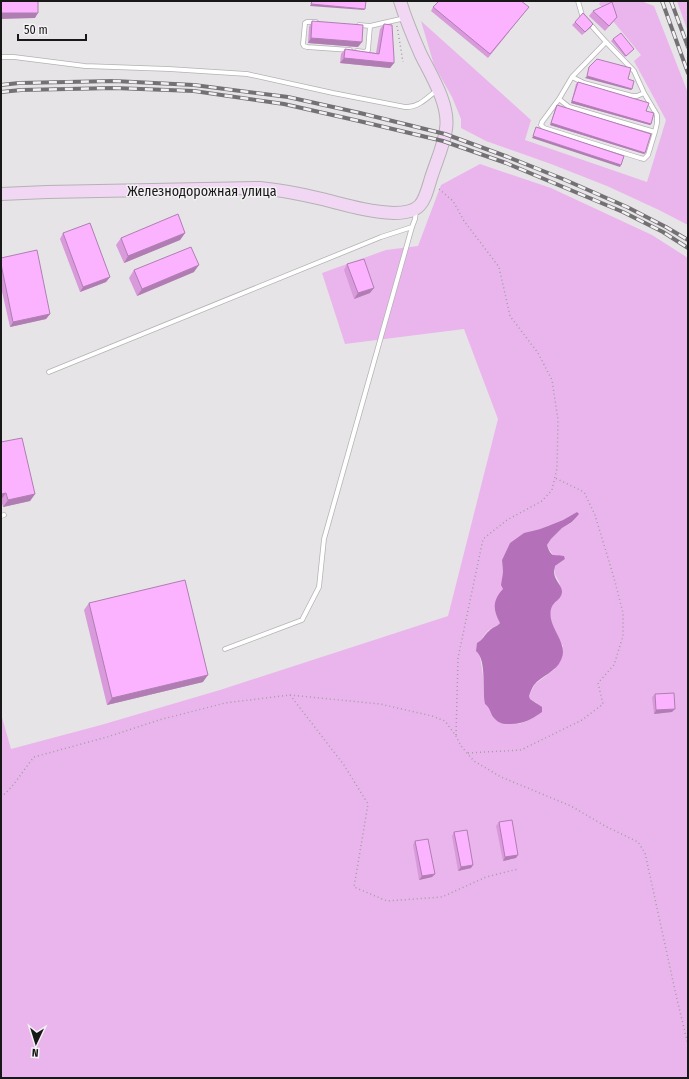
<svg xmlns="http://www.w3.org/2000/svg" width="689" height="1079" viewBox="0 0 689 1079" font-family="'Fira Sans Condensed',sans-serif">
<rect width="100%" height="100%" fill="#e6e4e6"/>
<!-- green -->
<path fill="#eab5ec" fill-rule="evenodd" d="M601,1H641L654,6L688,93V225L659,210L607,186L551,164L486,141L461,128V119L452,97L434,65L421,21L531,120L525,140L647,182L666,120L634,61L641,55L599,4Z
M677,1H688V32Z
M480,164L551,188L652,235L688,258V1078H1V714L11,749L101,725L220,690L448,616L498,419L464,329L345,344L322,273L386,250L418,246L441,185ZM577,512L575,518L573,522L562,528L551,539L547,545L549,549L553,555L564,556L565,559L555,566C553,577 558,576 560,585C561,589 561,593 561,596C558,599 554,602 552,606C546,617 557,637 563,646L555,669L535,684L529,696L530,699L537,703L538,715L527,721L519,724L491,713L489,707L485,704C483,695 484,686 483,676C482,663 476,649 483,637C485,634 489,629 492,628C495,626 497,627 500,623L503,589L502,579L503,572L502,560L510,543L531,531L540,529L563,520Z"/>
<!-- water -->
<path fill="#b470b8" d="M577,512L579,514L572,522L562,528L551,539L547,545C552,560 554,553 564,556L565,559L555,566C555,568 554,570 554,572C554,580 562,585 562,592C561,603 548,600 551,619C554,633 568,646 561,660C556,672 541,676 534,685C532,688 530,693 529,696L530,699L542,707V712C531,720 523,724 510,724C504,724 500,724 495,719C490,715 491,708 485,704C482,690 487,660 476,651L477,643C483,640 484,635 489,631C492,627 497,627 500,623C493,610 492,601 503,589L501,585L503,572L502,560L510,543L524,533L540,529L548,526L563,520Z"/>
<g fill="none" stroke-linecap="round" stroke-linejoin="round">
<!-- lane casing -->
<g stroke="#b4b2b4" stroke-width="5.5">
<path id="lane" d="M578,1L582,15L606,42L634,71L644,93L657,115V123L655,132L648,155L644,159L640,158L544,128L541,125L542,122L559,99L572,77L606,42
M316,22H307L305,23L303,44L304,46L307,47L350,50
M359,25L370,26L405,18
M357,51L365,52L368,50L370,26
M1,57H14L85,66L169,69L247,74L333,93L405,107C418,108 427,98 437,90
M572,77L584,83L632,96H637L644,93
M559,99L569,107L655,132
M49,372L381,237L412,227
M1,516L4,515
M225,649L302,620L319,587L324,539L412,227L415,219L416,211"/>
</g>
<!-- secondary casing -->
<g stroke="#b4b2b4" stroke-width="14">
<path id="secondary" d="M1,194L47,192L260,188C281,190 301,194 322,199C346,205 369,212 394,213C423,213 424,201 431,178C436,162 444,145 446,129C450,105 431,75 421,55C413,37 406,20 400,1"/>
</g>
<!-- path -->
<path stroke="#a09ea0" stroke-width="1.5" stroke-dasharray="1 3" stroke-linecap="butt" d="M397,26L403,62
M439,189L453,201L464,221L499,267L510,316L538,353L552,380L558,420L557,468L552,490L542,501L507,520L483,539L458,658L456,736
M290,695L344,765L368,804L354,887L387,901L442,897L486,877L518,869
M468,753L521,750L582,720L603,704L598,683L614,665L623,636V613L614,578L595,515L584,492L555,478
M1,797C14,787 23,770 34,757L107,737L159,720L225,703L290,695L380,704L432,716L445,721L456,736L461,746L474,761L501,777L571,806L605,826L638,842L645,853L676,995L688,1045"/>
<!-- lane -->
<use href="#lane" stroke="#fff" stroke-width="4"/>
<!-- secondary -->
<use href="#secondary" stroke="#f1d7f3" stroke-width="12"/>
<!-- rail casing -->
<g stroke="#737173" stroke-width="4">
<path id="rail" d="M662,1L688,73
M671,1L688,47
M1,85L19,83L114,81L194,85L288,97L360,113L445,134L508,157L563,179L627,207L666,227L688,240
M1,92L21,90L114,88L194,91L284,104L359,121L443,141L506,163L623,212L663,232L688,248"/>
</g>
<!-- rail -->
<use href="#rail" stroke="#f3f1f3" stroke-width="2.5" stroke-dasharray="8" stroke-linecap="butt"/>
</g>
<!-- wall -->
<path fill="#d89adb" d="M433,7H529L488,58L431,11Z
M593,11L617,17L613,22L605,31L589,16Z
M312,21L358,47L308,43L309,27Z
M575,22L593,24L591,27L582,35L572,25Z
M384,24L394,63L390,68L340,63L341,54L345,49L376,53L380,29Z
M613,39L634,49L625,57L611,41Z
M578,82L646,111L651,124L650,125L571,103L576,84Z
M557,105L644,154L550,125L556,106Z
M63,233L110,277L106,282L80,292L60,239Z
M185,233L180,240L124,263L116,245L121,238Z
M1,258L50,314L46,319L10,327L1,287Z
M347,264L370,293L354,299L344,270Z
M134,270L194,272L137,296L129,278Z
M1,442L35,494L30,501L3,507L1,500Z
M89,603L203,682L107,705L84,610Z
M655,694L672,712L654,714L652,697Z
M499,822L516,858L503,861L496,826Z
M454,832L473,865L471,868L458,871L452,836Z
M415,841L435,874L432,877L419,880L413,845Z"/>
<!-- shaded-wall -->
<path fill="#b07db2" d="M311,4L365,9L364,10L310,6Z
M1,13H38L35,18L1,19Z
M593,24L591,27L582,35Z
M311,38L362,42L358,47L308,43Z
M344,58L394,63L390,68L340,63Z
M587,76L632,89L631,90L585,78Z
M572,101L651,124L650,125L571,103Z
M551,123L645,153L644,154L550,125Z
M533,136L621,165L620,167L532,138Z
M185,233L180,240L124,263L128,256Z
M199,265L194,272L137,296L142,289Z
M110,277L106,282L80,292L83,287Z
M374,288L370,293L354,299L358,293Z
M50,314L46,319L10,327L13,322Z
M6,493L1,500V494Z
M35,494L30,501L3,507L8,500Z
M208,675L203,682L107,705L112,698Z
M675,709L672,712L654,714L656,710Z
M518,855L516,858L503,861L505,857Z
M473,865L471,868L458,871L461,867Z
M435,874L432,877L419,880L422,876Z"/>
<!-- building -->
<path fill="#fbb3ff" stroke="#b07db2" d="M1,1H38V13H1Z
M312,1H366L365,9L311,4Z
M439,1H521L529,7L490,54L433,7Z
M612,2L617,17L609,26L593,11Z
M583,13L593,24L585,32L575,22Z
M312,21L363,25L362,42L311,38Z
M384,24L392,25L394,58V63L344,58L345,49L379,54Z
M621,33L634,49L626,56L613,39Z
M597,59L631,68L628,79L634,81L632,89L587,76L589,67Z
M578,82L649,103L646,111L654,113L651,124L572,101Z
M557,105L651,134L645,153L551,123Z
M536,127L624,156L621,165L533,136Z
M178,214L185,233L128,256L121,238Z
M90,223L110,277L83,287L63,233Z
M191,247L199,265L142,289L134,270Z
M37,250L50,314L13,322L1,264V258Z
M364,259L374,288L358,293L347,264Z
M22,438L35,494L8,500L6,493L1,494V442Z
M185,580L208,675L112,698L89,603Z
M674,693L675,709L656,710L655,694Z
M512,820L518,855L505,857L499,822Z
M467,830L473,865L461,867L454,832Z
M428,839L435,874L422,876L415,841Z"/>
<g text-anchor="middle" stroke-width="3" stroke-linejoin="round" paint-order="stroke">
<!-- street labels -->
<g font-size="14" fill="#191819" stroke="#f3f1f3">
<text x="202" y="196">Железнодорожная улица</text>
</g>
</g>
<!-- border -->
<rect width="689" height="1079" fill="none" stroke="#191819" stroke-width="4"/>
<!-- north arrow -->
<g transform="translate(36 1043) rotate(184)" stroke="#f3f1f3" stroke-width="3" paint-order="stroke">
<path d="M0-3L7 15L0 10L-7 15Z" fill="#191819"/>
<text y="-6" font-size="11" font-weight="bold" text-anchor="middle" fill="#191819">N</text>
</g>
<!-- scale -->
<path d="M18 34v6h68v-6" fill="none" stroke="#191819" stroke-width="2"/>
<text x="24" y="34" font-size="12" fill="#191819" stroke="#f3f1f3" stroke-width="3" paint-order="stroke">50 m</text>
</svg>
